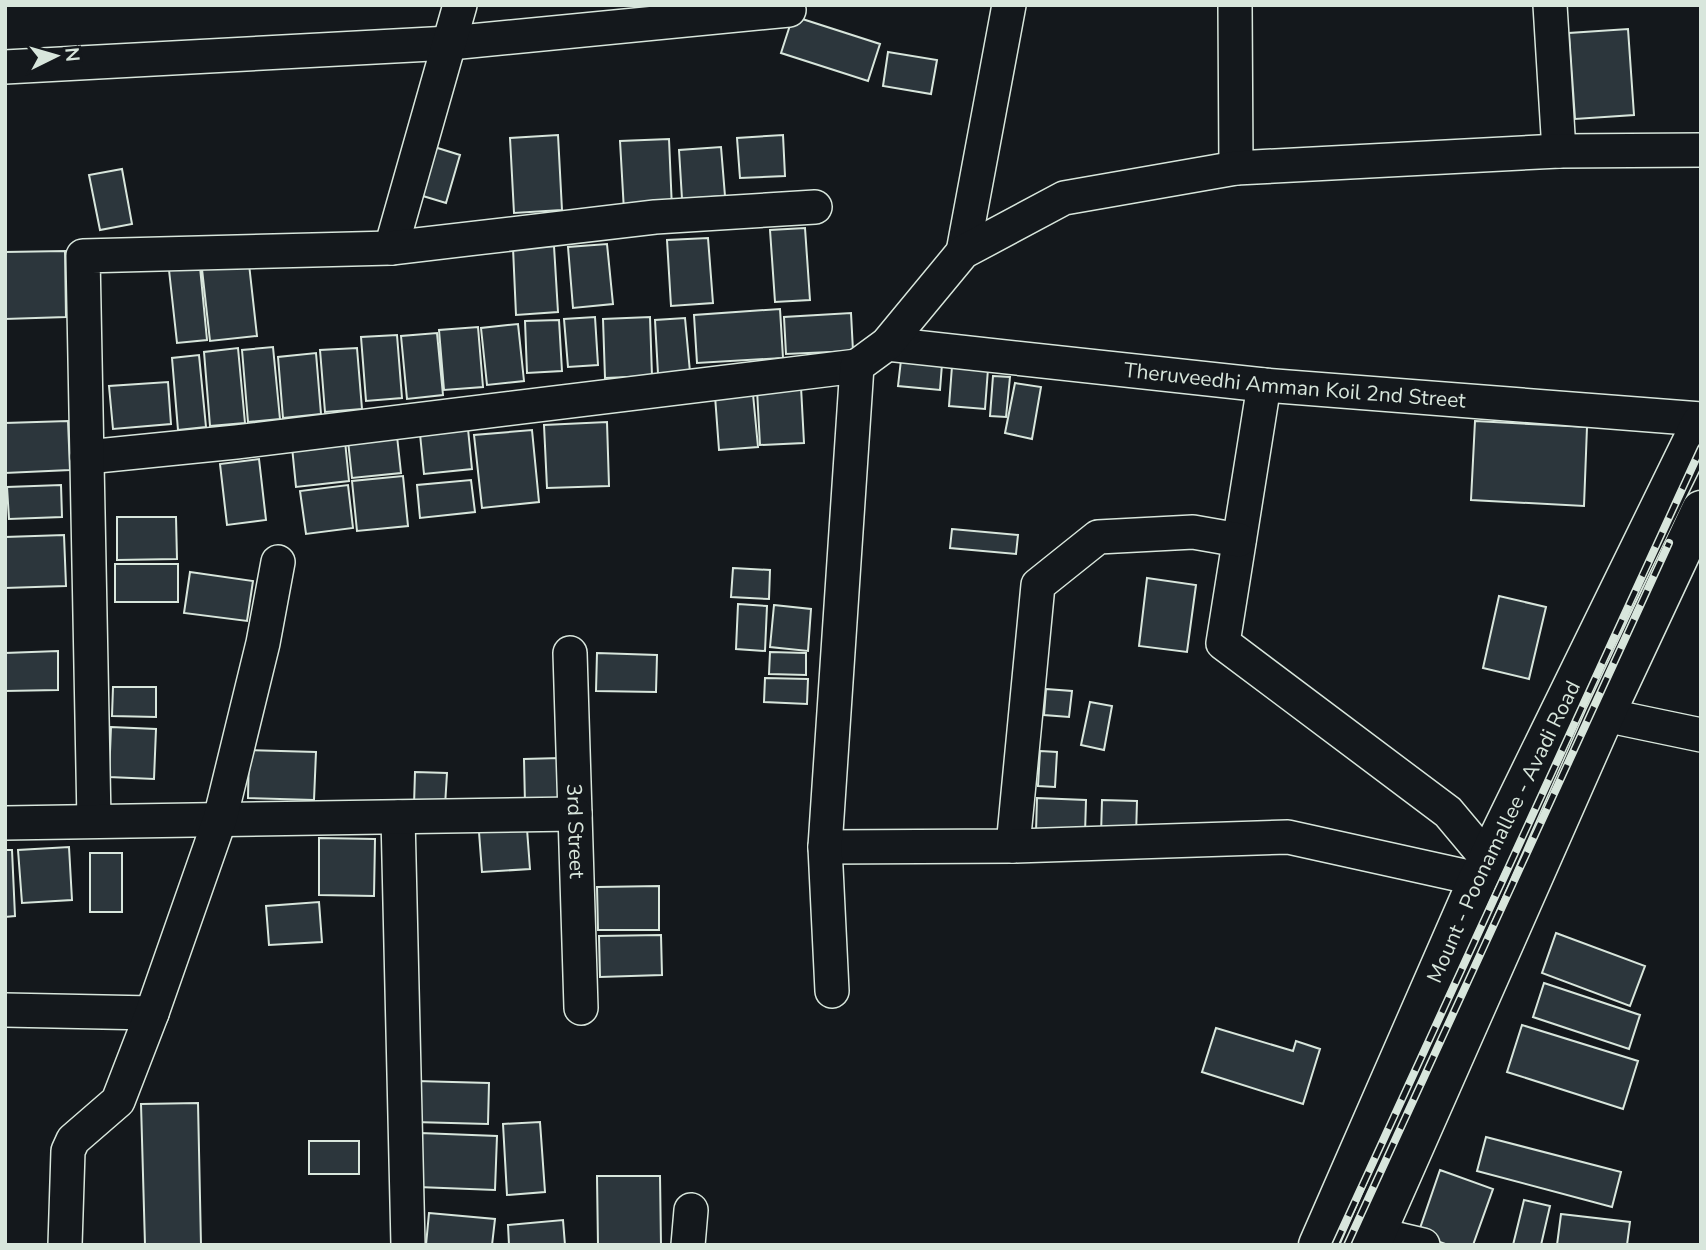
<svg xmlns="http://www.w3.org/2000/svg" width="1706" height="1250" viewBox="0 0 1706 1250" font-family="'Nunito Sans',sans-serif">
<rect width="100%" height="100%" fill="#14181c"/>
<!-- building -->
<path fill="#2c363c" stroke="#d8e6dc" stroke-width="2" d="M793,16L880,44L868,81L781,53Z
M1628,29L1634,115L1575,119L1569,33Z
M888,52L937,60L931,94L883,86Z
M558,135L562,210L514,213L510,138Z
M783,135L785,176L740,178L737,138Z
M669,139L672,209L624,211L620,141Z
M428,145L460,155L446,203L413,193Z
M721,147L725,196L682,199L679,150Z
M122,169L132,224L100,230L89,175Z
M805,228L810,300L775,302L770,230Z
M708,238L713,303L671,306L667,240Z
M607,244L613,304L573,308L568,247Z
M554,246L558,312L516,315L513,248Z
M65,251L66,317L5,319V252Z
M249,264L257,336L210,341L202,269Z
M200,267L207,340L177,343L169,270Z
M780,309L783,358L697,363L694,315Z
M851,313L853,351L786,354L784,317Z
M595,317L598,365L568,367L564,319Z
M650,317L652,376L605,378L603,319Z
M685,318L690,372L658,374L655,320Z
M559,320L562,371L527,373L525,321Z
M518,324L524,381L487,385L481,328Z
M478,327L483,387L444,390L439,330Z
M437,333L443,395L407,399L401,336Z
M397,335L402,398L366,401L361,337Z
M273,347L280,419L248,422L242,350Z
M238,348L245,423L210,426L204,352Z
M357,348L362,409L325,412L320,350Z
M316,353L321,414L283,418L278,357Z
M199,355L206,427L178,430L172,358Z
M901,360L942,364L940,390L898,386Z
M952,366L988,369L985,409L949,406Z
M993,376L1010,377L1006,417L990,416Z
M168,382L171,424L113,429L109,386Z
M1015,383L1041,387L1032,439L1005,433Z
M801,387L804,443L760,445L757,390Z
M753,394L758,447L719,450L715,396Z
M68,421L70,470L5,473V423Z
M1475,421L1587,427L1584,506L1471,500Z
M607,422L609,486L547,488L544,425Z
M468,429L472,469L424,474L420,434Z
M532,430L539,502L482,508L474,435Z
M397,436L401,473L352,478L348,441Z
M345,441L349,481L296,487L292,447Z
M259,459L266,520L227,525L220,464Z
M403,476L408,526L357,531L352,481Z
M471,480L475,512L420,518L417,485Z
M61,485L62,517L9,519L7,487Z
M348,485L353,528L306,534L300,491Z
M117,517H176L177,559L117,560Z
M952,529L1018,535L1016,554L950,548Z
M64,535L66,586L5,588V537Z
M115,564H178V602H115Z
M733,568L770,570L769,599L731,597Z
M190,572L253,581L247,621L184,613Z
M1147,578L1196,585L1187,652L1139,646Z
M1499,596L1546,607L1529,679L1483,668Z
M738,604L767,606L765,651L736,649Z
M774,605L811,609L808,651L770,647Z
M58,651V690L5,691V653Z
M770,652L806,653V675L769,674Z
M597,653L657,655L656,692L596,691Z
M765,678L808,679L807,704L764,702Z
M113,687H156V717L112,716Z
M1046,689L1072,691L1069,717L1044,715Z
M1090,702L1112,706L1104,750L1081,745Z
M111,727L156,729L154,779L109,777Z
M249,750L316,752L314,800L248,798Z
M1040,751L1057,752L1055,787L1038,786Z
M560,758L561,802L525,804L524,759Z
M415,772L447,773L445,806L414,805Z
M1037,798L1086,800L1085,834L1036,832Z
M1102,800L1137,801L1136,837L1101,835Z
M527,829L530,869L482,872L479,832Z
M319,838L375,839L374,896L319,895Z
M69,847L72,900L22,903L18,850Z
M5,850H12L15,916L5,917Z
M90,853H122V912H90Z
M659,886V930H598L597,887Z
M319,902L322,942L269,945L266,906Z
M1556,933L1645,966L1630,1006L1542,973Z
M661,935L662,975L600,977L599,936Z
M1544,983L1640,1015L1629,1049L1533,1017Z
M1522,1025L1638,1061L1623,1109L1507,1072Z
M1216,1028L1293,1051L1296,1041L1320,1049L1303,1104L1202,1072Z
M416,1081L489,1083L488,1124L414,1122Z
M198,1103L201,1245H145L141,1104Z
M540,1122L545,1192L507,1195L503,1124Z
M420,1133L497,1136L495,1190L418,1187Z
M1486,1137L1621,1172L1612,1207L1477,1171Z
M309,1141H359V1174H309Z
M1440,1170L1493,1189L1473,1245H1448L1418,1234Z
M597,1176H660L661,1245H598Z
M1524,1200L1550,1206L1541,1245H1513Z
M429,1213L495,1219L492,1245H426Z
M1561,1214L1630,1222L1627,1245H1557Z
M563,1220L565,1245H509L508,1225Z"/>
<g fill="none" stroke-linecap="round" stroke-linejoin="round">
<!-- minor casing -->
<g stroke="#d8e6dc" stroke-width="36">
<g id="minor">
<path d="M1235,5L1236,168"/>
<path d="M1550,5L1559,151"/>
<path d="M5,67L450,43L789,10"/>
<path d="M391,248L460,5"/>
<path d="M963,252L1009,5"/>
<path id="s1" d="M887,344L1264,385L1701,419"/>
<path d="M1264,385L1223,643L1448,812L1489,861"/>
<path d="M87,457L236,442L857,366"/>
<path id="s2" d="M570,653L581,1008"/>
<path d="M1605,715L1701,735"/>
<path d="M398,817L408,1245"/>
<path d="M94,821L83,256L391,248L655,217L815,207"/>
<path d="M5,823L575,814"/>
<path d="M1013,846L1038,585L1098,537L1193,532L1239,540"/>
<path d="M825,847L1013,846L1288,837L1478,879"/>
<path d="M832,991L825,847L857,366L887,344L963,252L1064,198L1236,168L1559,151L1701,150"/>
<path d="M5,1010L152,1013"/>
<path d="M1376,1234L1423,1245"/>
<path d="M65,1245L68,1151L73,1140L118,1101L152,1013L220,819L263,643L278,562"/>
<path d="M688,1245L691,1210"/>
</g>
</g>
<!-- major casing -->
<g stroke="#d8e6dc" stroke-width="41">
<g id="major">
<path id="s3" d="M1318,1245L1478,879L1701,423"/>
<path d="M1371,1245L1605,715L1701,510"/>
</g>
</g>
<!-- minor -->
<use href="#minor" stroke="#14181c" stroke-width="33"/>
<!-- major -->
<use href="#major" stroke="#14181c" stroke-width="38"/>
<!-- rail casing -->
<g stroke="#d8e6dc" stroke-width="8">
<path id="rail" d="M1335,1245L1701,448
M1347,1245L1669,543"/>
</g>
<!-- rail -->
<use href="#rail" stroke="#14181c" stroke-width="5" stroke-dasharray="16" stroke-linecap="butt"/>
</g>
<g text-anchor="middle" stroke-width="5" stroke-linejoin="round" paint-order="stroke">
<!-- street labels -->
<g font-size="21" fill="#d8e6dc" stroke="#14181c">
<text dy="7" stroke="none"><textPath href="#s1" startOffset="410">Theruveedhi Amman Koil 2nd Street</textPath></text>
<text dy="7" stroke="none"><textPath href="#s2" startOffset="178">3rd Street</textPath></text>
<text dy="7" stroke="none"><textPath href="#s3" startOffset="453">Mount - Poonamallee - Avadi Road</textPath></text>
</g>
</g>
<!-- border -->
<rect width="1706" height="1250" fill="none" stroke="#d8e6dc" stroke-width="14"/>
<!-- north arrow -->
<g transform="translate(56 56) rotate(85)" stroke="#14181c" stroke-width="5" paint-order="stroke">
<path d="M0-5L12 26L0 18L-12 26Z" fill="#d8e6dc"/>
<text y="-10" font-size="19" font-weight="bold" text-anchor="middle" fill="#d8e6dc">N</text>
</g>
</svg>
